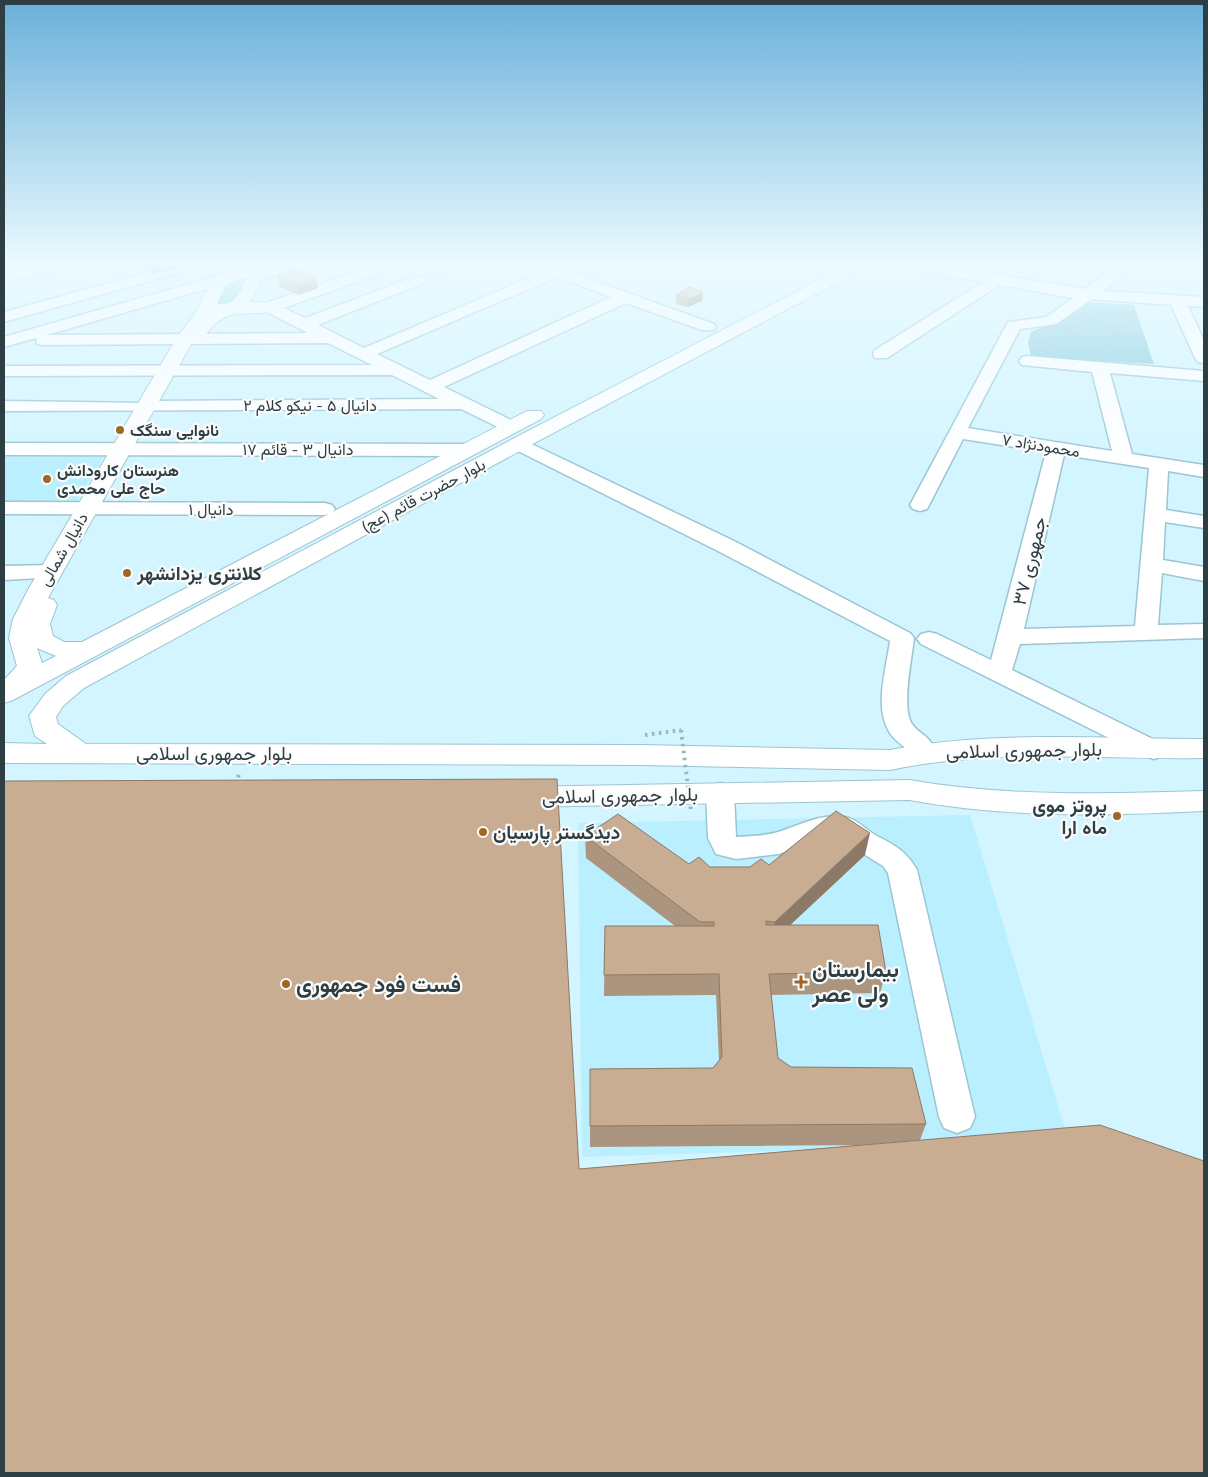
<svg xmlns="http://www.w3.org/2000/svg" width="1208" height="1477" viewBox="0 0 1208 1477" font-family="Mulish,Vazirmatn,sans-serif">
<rect width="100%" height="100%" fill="#d2f5ff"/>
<!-- built -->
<path fill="#baefff" d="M104,456L77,501H4V457Z
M970,815L1069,1142L582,1157L578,823Z"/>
<!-- green -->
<path fill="#80cade" d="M248,277L237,302L221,307L215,303L227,279Z
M1085,302L1134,305L1154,364L1031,357L1028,342L1031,332L1069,314Z"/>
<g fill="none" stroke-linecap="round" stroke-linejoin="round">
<!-- minor casing -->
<g stroke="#9bc5d1" stroke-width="3">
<path id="minor" d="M50,263H75L73,266L4,283V275Z
M182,263H205L203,266L4,322V312Z
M289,263H316L314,266L254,280L246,275L249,272Z
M381,263H395L396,265L394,268L284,308L305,318L414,277H424L427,280L424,283L318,325L364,348L543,272L526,266L524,263H545L714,324L716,327L714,330H702L626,303L444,387L517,423L519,427L517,431L510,433L461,409L4,411V401L149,403L156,401L439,399L392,375L4,376V366L372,365L328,343L43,345L37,344L36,338L4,347V337L221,275L229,280L226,283L47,335L308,333L263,310L261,307L263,304ZM557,277L611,297L430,380L377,354Z
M448,263H469L467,266L440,275L433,271L435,268Z
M633,263H648C645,268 641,269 635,267Z
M894,263H926L1085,289L1119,263H1135L1103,291L1204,297V307L1188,306L1204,341V363L1198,362L1195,358L1171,305L1092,299L1056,324L1020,329L968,428L1112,451L1092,372L1022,365L1019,361L1022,357L1028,356L1204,371V381L1110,373L1132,454L1204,465V477L1168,471L1166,510L1204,516V528L1165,522L1163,560L1204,567V581L1162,573L1158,625L1204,624V638L1020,644L1012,670L1163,744L1167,750L1163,756L1154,759L1145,756L921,644L917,639L921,634L929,632L937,634L991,660L1046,452L963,439L927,509L920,511L913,509L910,505L1008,322L1046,317L1073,298L999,285L887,358H875L873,354L875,350L983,282L901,267ZM1064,455L1149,468L1135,626L1024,629Z
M519,438L734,541L910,633L914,638C912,658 901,708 912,724C921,736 929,734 937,753L933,759L924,762L915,759C907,746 902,747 893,737C872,712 886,671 890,641L718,551L512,448L509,444L512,440Z
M4,443L464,444L471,446L474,450L471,454L464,456L4,455Z
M4,502L325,503L332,505L335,509L332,513L325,515L4,514Z
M50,565L58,567L61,572L58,577L4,580V566Z
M720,783L730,786L734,793L736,837C750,836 765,836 778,832C800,825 821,813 845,817C857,819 866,830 877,836C895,845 907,852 917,870L975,1117L970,1128L957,1133L944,1128L939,1117L888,873L883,866L838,838H820L779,854L736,859L716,854L708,838L706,793L710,786Z"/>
</g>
<!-- major casing -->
<g stroke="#9bc5d1" stroke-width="2">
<path id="major" d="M852,263H872L869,266L540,440L84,688L63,706L56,717L58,724L86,744L642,745L890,750C990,730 1102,739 1204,739V758C1100,760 993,748 890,770L642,765L4,763V743L47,744L35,736L29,716L45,694L66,676L526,432Z
M241,268L260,271L263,278L250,302L275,303L277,307L275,311C244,318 228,303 204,337L194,339L48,598L54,600L57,605L50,624L53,636L64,642H82L527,411H541L544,415L541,419L13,700L4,703V680L17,666L9,638L13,619L29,588L176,339C184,328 193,317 199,306C211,283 213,274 241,268ZM241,278H247C240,293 235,307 217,304L225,286ZM37,648L56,656L42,663Z
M909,780C1007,797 1105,794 1204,791V811C1105,816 1007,818 909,800L520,807L510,804L506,797L510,790L520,787Z"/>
</g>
<!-- path-far1 -->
<path stroke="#9ab7bf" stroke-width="2" stroke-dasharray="2 2.5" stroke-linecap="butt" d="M1132,310L1148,359
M1087,317L1110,327L1117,340L1111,346L1088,351
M1065,330L1083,325L1087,314
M1069,330L1087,352
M1116,334L1141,335
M1041,342L1062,348
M1034,348L1047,335"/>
<!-- path -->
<path stroke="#9ab7bf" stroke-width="4" stroke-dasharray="2.5 4.5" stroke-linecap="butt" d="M645,735L681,730
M236,784L240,771"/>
<!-- minor -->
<use href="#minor" fill="#fff" fill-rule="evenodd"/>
<!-- major -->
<use href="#major" fill="#fff" fill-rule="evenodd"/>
<!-- path-bridge -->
<path stroke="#9ab7bf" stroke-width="4" stroke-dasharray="2.5 4.5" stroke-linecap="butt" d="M681,730L691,811"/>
</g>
<!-- wall -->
<path fill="#ac957e" d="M136,263H185L186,265L153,274Z
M278,278L318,288L298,295L280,287Z
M703,292L702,301L688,307L676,304V295Z
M585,836L689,864L710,867H750L865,855L790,925L886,972L880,993L771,995L778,1058L791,1067L926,1124L920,1140L579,1169L867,1145L590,1147V1069L713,1068L719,1061L716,995L604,996L605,926H675L586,858Z"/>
<!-- shaded-wall -->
<path fill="#8c7967" d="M159,263H185L186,265L153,274L151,265Z
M316,279L318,288L298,295L297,286Z
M703,292L702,301L688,307L689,299Z
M870,833L865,855L771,943L775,922Z"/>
<!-- building -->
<path fill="#c8ad93" stroke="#8c7967" d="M147,263H159L151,265Z
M293,269L316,279L297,286L278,278L279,274Z
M690,287L703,292L689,299L676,295Z
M557,779L579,1169L1100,1125L1204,1161V1473H4V781Z
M836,811L870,833L775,922L766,921V925H878L886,972L769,974L778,1058L791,1067L912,1068L926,1124L590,1126V1069L713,1068L722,1057L719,974L604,975L605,926H714V922H700L585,836L618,814L689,864L699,857L710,867H750L761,859L769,865Z"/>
<!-- sky -->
<linearGradient id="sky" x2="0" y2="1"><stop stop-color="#69b0da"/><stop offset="0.56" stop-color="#ebfaff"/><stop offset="1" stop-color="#ebfaff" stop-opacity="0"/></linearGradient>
<rect width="1208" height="470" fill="url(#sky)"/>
<!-- markers -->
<g fill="#9f6624" stroke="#fbfbfb" stroke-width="2">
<circle cx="120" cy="430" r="5"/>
<circle cx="47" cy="479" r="5"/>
<circle cx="127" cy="573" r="5"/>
<circle cx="1117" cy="816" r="5"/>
<circle cx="483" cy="832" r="5"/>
<path d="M798.5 974.5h5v5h5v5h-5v5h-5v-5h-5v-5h5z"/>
<circle cx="286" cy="984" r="5"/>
</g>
<g text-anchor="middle" stroke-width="4.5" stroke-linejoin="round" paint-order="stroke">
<!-- far-street labels -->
<g font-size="16" fill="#2e3f44" stroke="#fbfbfb">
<text x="310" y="411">دانیال ۵ - نیکو کلام ۲</text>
<text transform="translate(1041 445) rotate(9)" y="6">محمودنژاد ۷</text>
<text x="298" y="455">دانیال ۳ - قائم ۱۷</text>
<text transform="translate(423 495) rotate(-28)" y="6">بلوار حضرت قائم (عج)</text>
<text x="211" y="515">دانیال ۱</text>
<text transform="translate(63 549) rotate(-60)" y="6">دانیال شمالی</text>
</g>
<!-- far-poi labels -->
<g font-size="16" font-weight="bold" fill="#2e3f44" stroke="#fbfbfb" text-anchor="start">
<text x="130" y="436">نانوایی سنگک</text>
<text x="57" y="476">هنرستان کارودانش<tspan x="57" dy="18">حاج علی محمدی</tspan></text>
</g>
<!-- street labels -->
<g font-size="19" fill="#2e3f44" stroke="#fbfbfb">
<text transform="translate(1029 561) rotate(-76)" y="7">جمهوری ۳۷</text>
<text transform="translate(1024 750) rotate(-1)" y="7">بلوار جمهوری اسلامی</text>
<text x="214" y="760">بلوار جمهوری اسلامی</text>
<text transform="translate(620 795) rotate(-1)" y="7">بلوار جمهوری اسلامی</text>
</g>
<!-- poi labels -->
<g font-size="19" font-weight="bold" fill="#2e3f44" stroke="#fbfbfb" text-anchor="start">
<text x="137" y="580">کلانتری یزدانشهر</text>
<text x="1107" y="812" text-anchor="end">پروتز موی<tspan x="1107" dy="22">ماه ارا</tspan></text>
<text x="493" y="839">دیدگستر پارسیان</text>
</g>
<!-- near-poi labels -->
<g font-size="22" font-weight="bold" fill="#2e3f44" stroke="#fbfbfb" text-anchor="start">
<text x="812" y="977">بیمارستان<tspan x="812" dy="25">ولی عصر</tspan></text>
<text x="296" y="992">فست فود جمهوری</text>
</g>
</g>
<!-- border -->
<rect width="1208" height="1477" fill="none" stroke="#2e3f44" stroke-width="10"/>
</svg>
